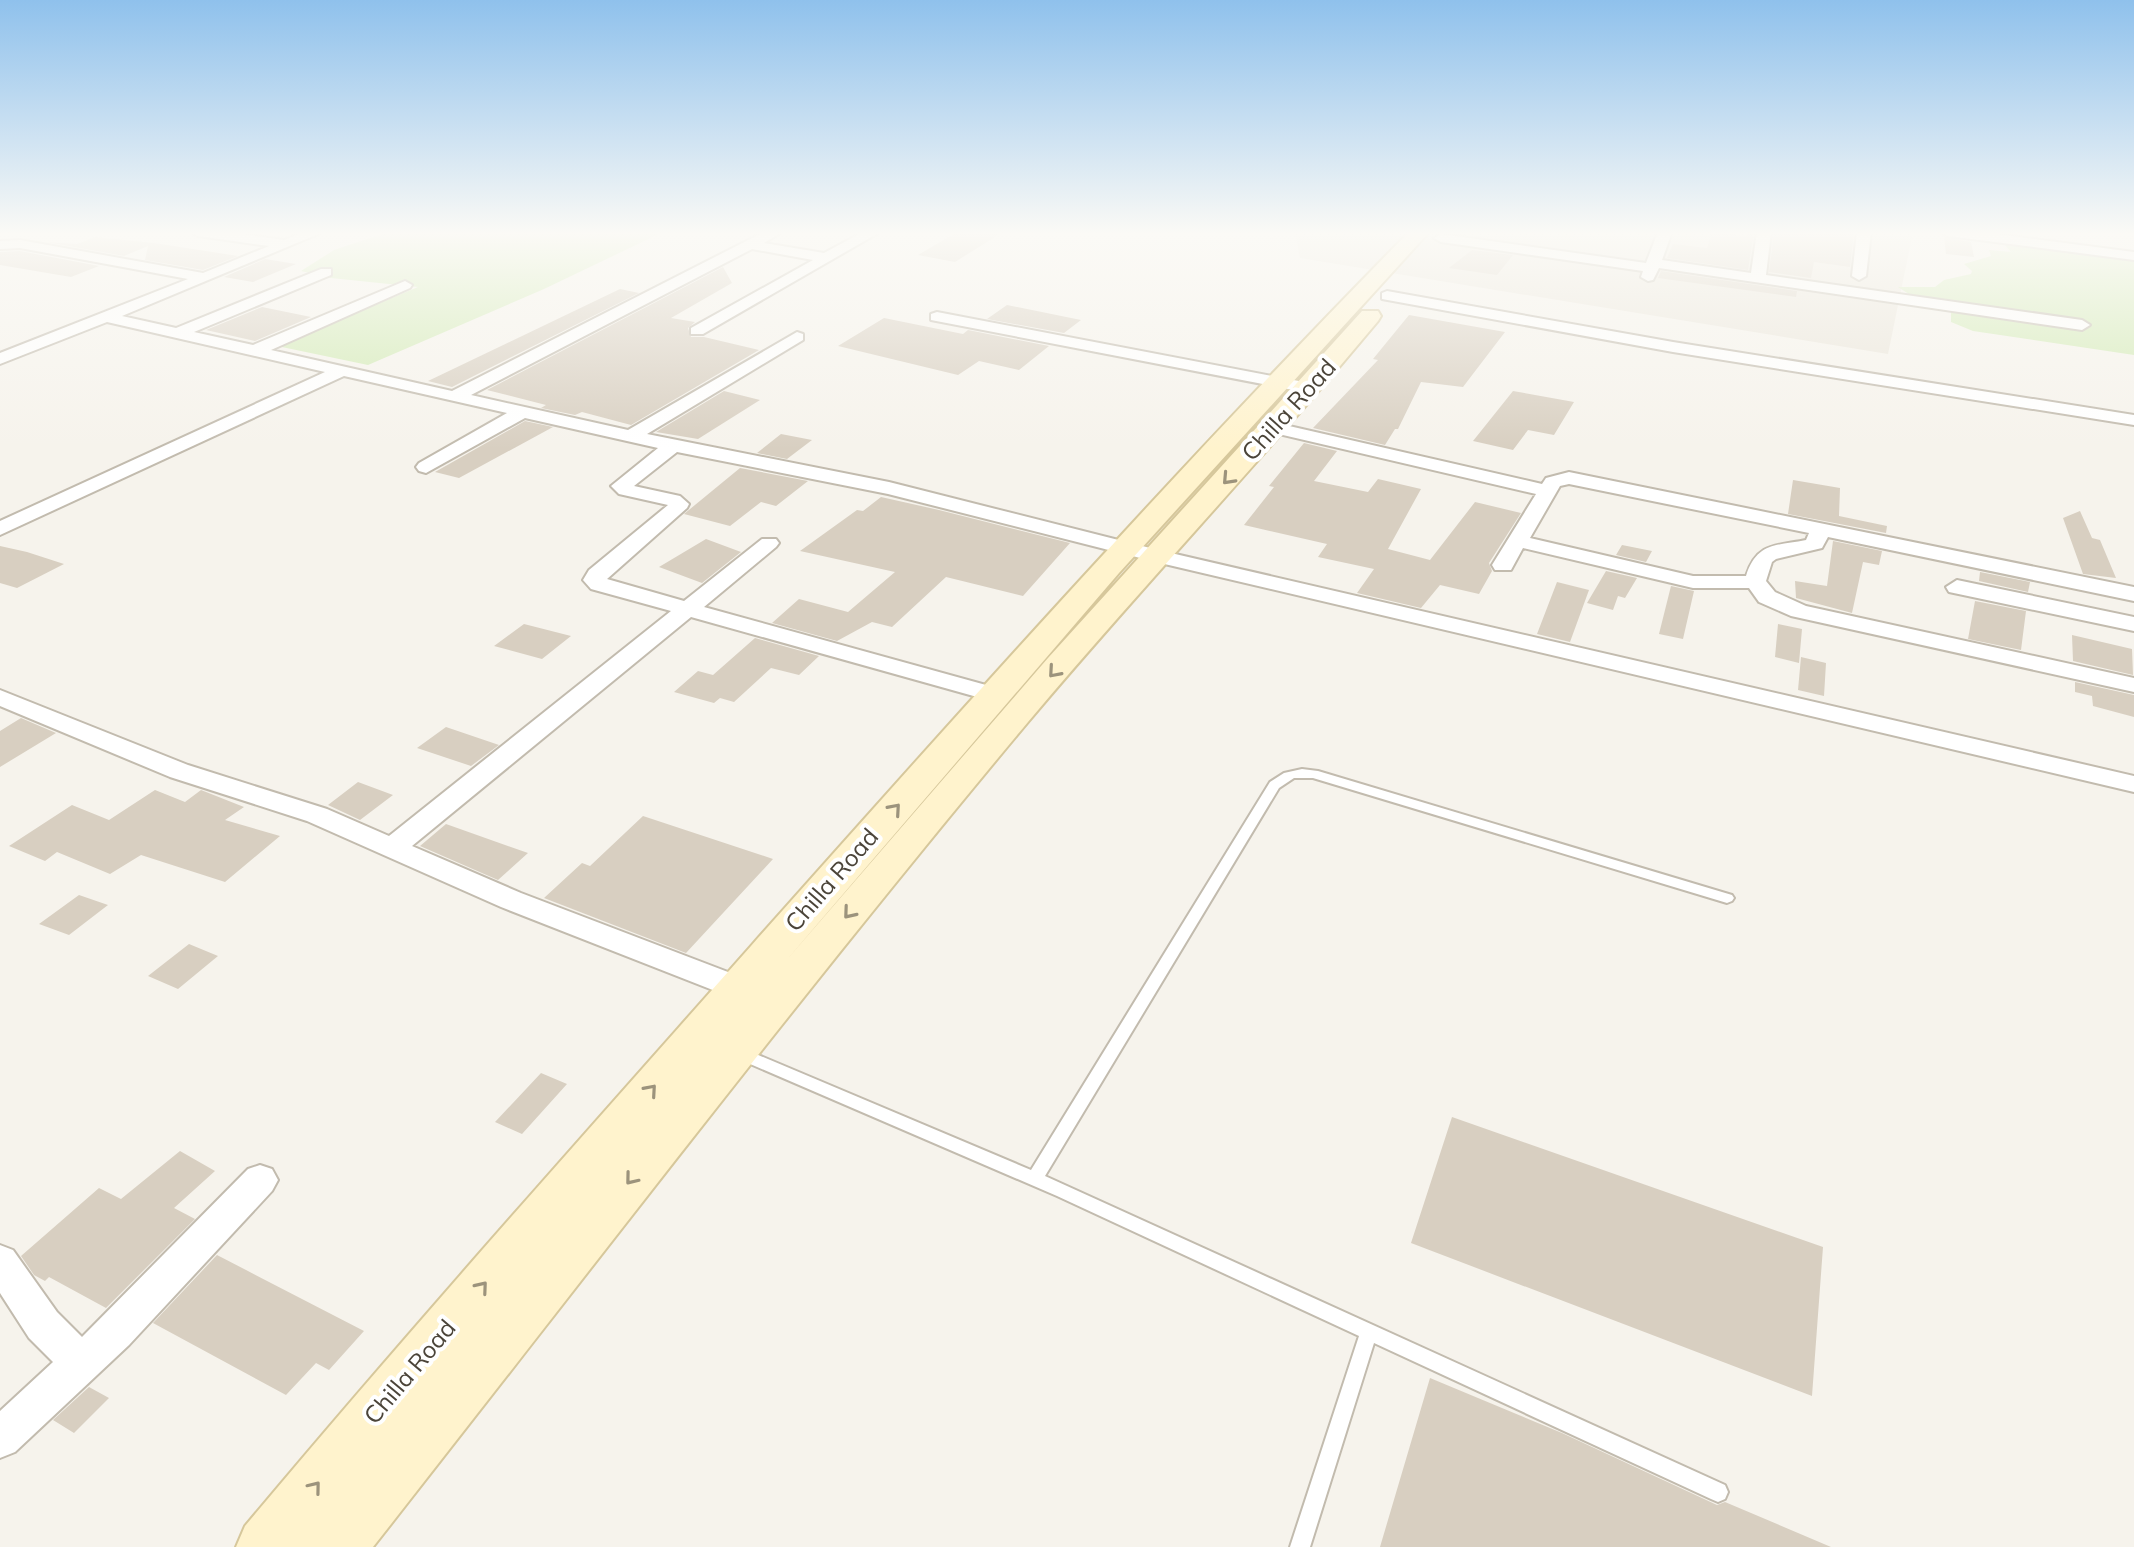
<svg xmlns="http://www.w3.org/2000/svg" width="2134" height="1547" viewBox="0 0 2134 1547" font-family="Mulish,sans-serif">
<rect width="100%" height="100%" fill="#f6f3ec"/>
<!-- residential -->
<path fill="#eae5da" d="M1295,232H1913L1888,354L1300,258Z"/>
<!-- green -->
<path fill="#d2eab5" d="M388,232H663L544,289L368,365L277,346L418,287L331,278L301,271L334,250Z
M2002,242L2134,256V355L1973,331L1951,322V308L1924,304L1898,287H1935L1944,280L1971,274L1972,271L1964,264L1991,256L1989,250L2011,252Z"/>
<!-- building -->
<path fill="#d8cfc1" d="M957,232H1003L955,262L918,255Z
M1712,232L1747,236V232H1754L1748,270L1667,258L1673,244L1707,248Z
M1774,232H1854L1850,267L1814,262L1811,278L1769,272Z
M95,237L154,243L238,256L203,270L145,260L148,246L124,256L46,242L77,244Z
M1944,237L1971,242L1974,257L1946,254Z
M1472,250L1513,255L1497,275L1449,268Z
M20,251L99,266L71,277L0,265V252Z
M265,259L296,264L253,282L224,277Z
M723,267L732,283L671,318L695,322L688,328L691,337H704L759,350L631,425L582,412L575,415L541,408L546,405L487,390Z
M1661,271L1797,291L1796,297L1658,278Z
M620,289L639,293L452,387L428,381Z
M1007,305L1081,320L1064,333L987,319Z
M262,307L311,317L255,341L206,330Z
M1409,315L1505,332L1463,387L1421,382L1398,429H1395L1385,445L1313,428L1378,360L1373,359Z
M884,318L963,334L968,330L1049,346L1019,370L979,361L958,375L838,346Z
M724,391L760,400L698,439L656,432Z
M1513,391L1574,402L1554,435L1528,430L1513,450L1473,441Z
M525,421L553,427L459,478L435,472Z
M781,434L812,440L787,459L757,453Z
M1304,443L1337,451L1314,481L1368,492L1378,479L1421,489L1388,549L1430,560L1475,502L1521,513L1489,563L1492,571L1479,594L1440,585L1421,608L1357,593L1374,569L1318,557L1327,544L1244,525L1274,487L1269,486Z
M740,468L808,481L776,506L761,502L730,526L684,514Z
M1793,480L1840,488L1839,516L1887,526L1886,533L1788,514Z
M881,497L939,510L1070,543L1023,596L946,577L892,627L872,622L837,641L772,623L799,599L848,612L895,572L800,551L857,510L863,511Z
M2080,511L2092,538L2100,540L2116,578L2083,574L2063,518Z
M706,539L741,552L702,583L659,567Z
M1833,541L1882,551L1879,565L1863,562L1852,613L1796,598L1795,581L1827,586Z
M1622,545L1652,551L1646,562L1616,555Z
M0,546L27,552L64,564L17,588L0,583Z
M1606,571L1637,578L1625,598L1618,596L1613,610L1587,603Z
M1980,572L2030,582L2028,592L1979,581Z
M1557,582L1589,590L1570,642L1537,634Z
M1671,586L1694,591L1683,639L1659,634Z
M1975,601L2026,611L2021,650L1968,639Z
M524,624L571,636L542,659L494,646Z
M1778,624L1802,629L1799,663L1775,657Z
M2072,635L2132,649L2133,675L2073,661Z
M755,638L819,656L799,675L771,668L734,702L720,698L714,703L674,692L698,671L713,675Z
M1801,657L1826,663L1824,696L1798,690Z
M2075,682L2134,695V717L2093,706L2092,696L2075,692Z
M21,718L56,733L0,767V731Z
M446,727L499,745L471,766L417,748Z
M358,782L393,795L360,820L328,805Z
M155,790L185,802L201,790L244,807L225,820L280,836L225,882L141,855L110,874L57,852L45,861L9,846L72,805L109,820Z
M643,816L773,859L686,953L544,898L582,863L590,866Z
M446,824L528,853L498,880L420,846Z
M79,895L108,905L69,935L39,924Z
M189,944L218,956L178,989L148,976Z
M541,1073L567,1084L522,1134L495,1122Z
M1452,1117L1823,1247L1812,1396L1411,1243Z
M180,1151L215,1171L174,1208L195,1219L106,1308L49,1277L45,1281L34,1275L21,1256L99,1188L121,1199Z
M217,1255L364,1331L329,1370L316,1363L286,1395L153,1323Z
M1430,1378L1562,1433L1717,1505L1725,1502L1831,1547H1380Z
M89,1387L109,1398L74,1433L53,1420Z"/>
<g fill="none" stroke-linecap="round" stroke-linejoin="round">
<!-- lane casing -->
<g stroke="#c2bbae" stroke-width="4">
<path id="lane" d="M1302,769L1318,771L1732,895L1734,898L1732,901L1727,903L1313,778H1294L1279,788L1045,1176L1725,1485L1728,1492L1725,1499L1718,1502L1711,1499L1374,1343L1310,1547H1290L1359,1336L1057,1196L734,1057L732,1053L734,1049L739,1047L744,1049L1031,1170L1270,782L1284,773Z"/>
</g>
<!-- street casing -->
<g stroke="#c2bbae" stroke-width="4">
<path id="street" d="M191,232H228L284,240L304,232H323L122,316L176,328L321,269H331V275L194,332L253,345L405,281L412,285L410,288L271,350L452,391L764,232H782L764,243L824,253L863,232H880L703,334H691V328L813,260L752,249L471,395L628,430L797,332L803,334V340L647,434L889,482L1158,550L2134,776V792L1156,562L888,494L677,452L634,486L680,496L689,504L687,508L607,579L684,601L762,539H776L779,543L776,547L704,607L1004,690L1007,695L1004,700L995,702L691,617L412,846L521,893L762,985L766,993L762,1001L751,1005L501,907L307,821L170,777L0,706V690L188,765L327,809L389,836L671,611L591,589L583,580L589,570L668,505L619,494L611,486L658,448L525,418L426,473L419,471L416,467L419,463L507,413L344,376L0,535V521L325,372L107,322L0,364V353L188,279L20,248L0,249V241L20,240L203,273L269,246L198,236Z
M1658,232H1672L1662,260L1751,273L1757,232H1771L1766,275L2082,320L2090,325L2082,330L1659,268L1653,280L1648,281L1641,277L1643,271L1441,242L1434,238L1441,234L1646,263Z
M1857,232H1871L1866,276L1859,280L1852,276Z
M1941,232H1981L2134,252V260L1948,236Z
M1387,291L1673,342L2134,415V425L1673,352L1382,299V293Z
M937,312L1309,383L1318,388L1309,393L931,320V314Z
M1276,423L1542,484L1546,478L1569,472L2134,587V601L1828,537L1822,548L1776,559L1772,562L1766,581L1775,592L1806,606L2134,678V692L1791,616L1759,602L1749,588H1693L1523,548L1511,570H1495L1492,565L1536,494L1270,432L1267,428L1270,424ZM1569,484L1809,533L1806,540C1776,546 1757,542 1746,576H1693L1530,538L1560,486Z
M1957,580L2134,617V631L1949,592L1946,587Z
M260,1165L272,1169L278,1180L272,1191L129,1345L15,1452L0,1458V1411L53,1362L29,1338L0,1293V1245L13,1250L57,1312L82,1337L248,1169Z"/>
</g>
<!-- secondary casing -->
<g stroke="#d6c79b" stroke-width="4">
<path id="secondary" d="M1409,232H1429L1119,573L784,963L1048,658L1362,311H1378L1381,316L1378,321L1335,372C1234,490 1128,603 1028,722C803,991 590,1271 373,1547H236L245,1526C410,1329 581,1138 751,946C966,704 1182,463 1409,232Z"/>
</g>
<!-- lane -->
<use href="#lane" fill="#fff" fill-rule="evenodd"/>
<!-- street -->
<use href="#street" fill="#fff" fill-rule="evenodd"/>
<!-- secondary -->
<use href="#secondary" fill="#fff3cd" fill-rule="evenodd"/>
</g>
<!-- one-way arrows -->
<defs><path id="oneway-chevron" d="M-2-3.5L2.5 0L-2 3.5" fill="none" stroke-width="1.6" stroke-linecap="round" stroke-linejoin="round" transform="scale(2)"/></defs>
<g stroke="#9c937c">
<use href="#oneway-chevron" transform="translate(1228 479) rotate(133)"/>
<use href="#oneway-chevron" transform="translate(1054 672) rotate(131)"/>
<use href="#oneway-chevron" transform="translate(895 809) rotate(-49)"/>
<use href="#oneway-chevron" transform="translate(849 913) rotate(130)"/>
<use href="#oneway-chevron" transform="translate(651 1090) rotate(-49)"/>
<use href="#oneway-chevron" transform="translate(631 1179) rotate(129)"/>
<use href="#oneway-chevron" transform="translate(482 1287) rotate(-50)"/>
<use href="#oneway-chevron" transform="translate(315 1487) rotate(-51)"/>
</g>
<!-- sky -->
<linearGradient id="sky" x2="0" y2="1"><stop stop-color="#8fc1ec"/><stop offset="0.52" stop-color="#fbfaf6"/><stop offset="1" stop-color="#fbfaf6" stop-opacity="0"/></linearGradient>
<rect width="2134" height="449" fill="url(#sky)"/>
<g text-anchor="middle" stroke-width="8" stroke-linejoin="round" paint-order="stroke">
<!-- street labels -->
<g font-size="24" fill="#4b4439" stroke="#fff">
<text transform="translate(1289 410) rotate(-48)" y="8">Chilla Road</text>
<text transform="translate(832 880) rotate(-49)" y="8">Chilla Road</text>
<text transform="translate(410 1372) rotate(-50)" y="8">Chilla Road</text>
</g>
</g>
</svg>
